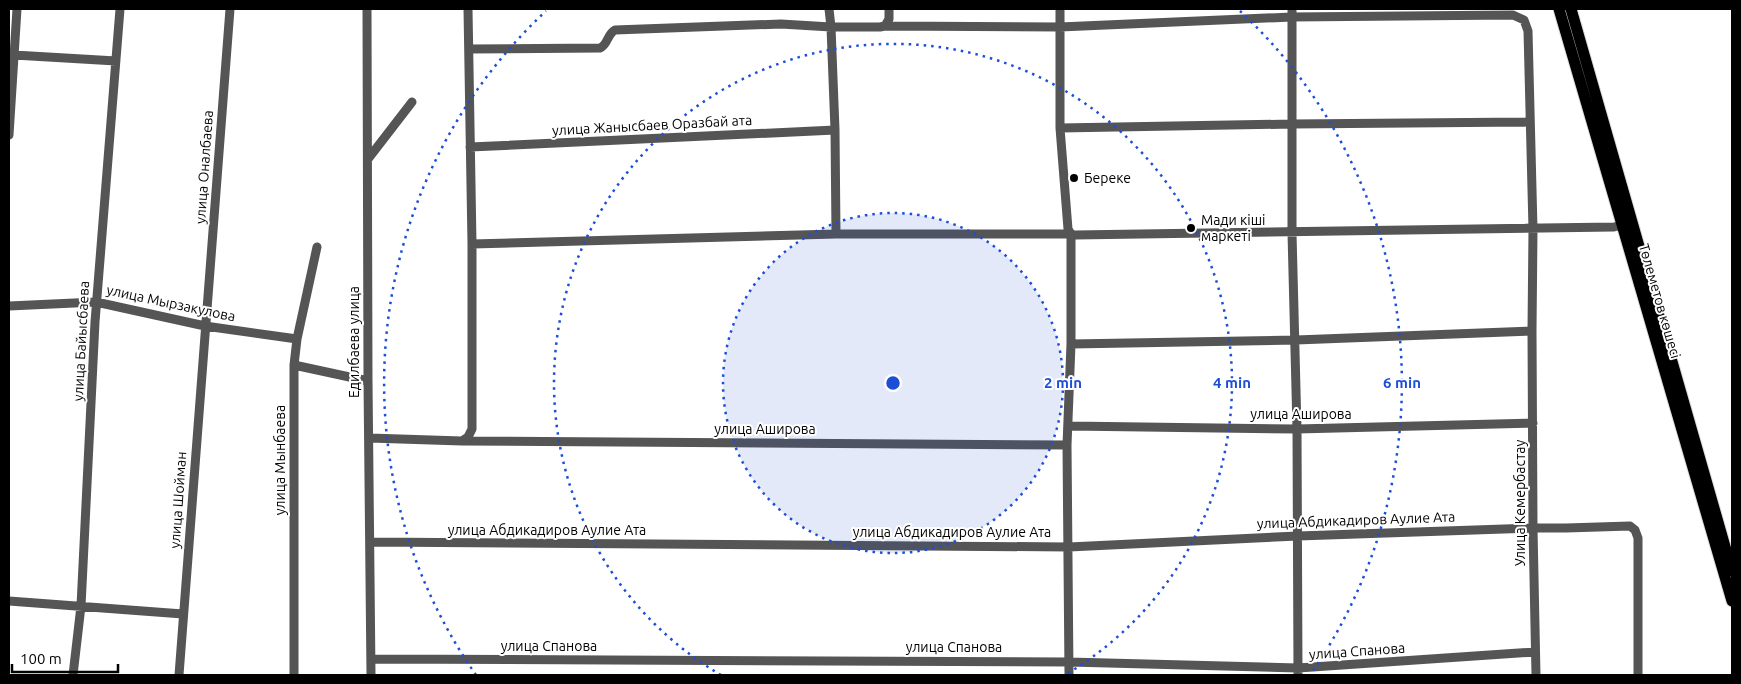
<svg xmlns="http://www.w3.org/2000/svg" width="1741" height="684" viewBox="0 0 1741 684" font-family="Ubuntu,sans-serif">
<rect width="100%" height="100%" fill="#fff"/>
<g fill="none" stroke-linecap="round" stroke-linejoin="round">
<!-- major casing -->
<g stroke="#dbdbdb" stroke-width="13">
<path id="major" d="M1559,9L1732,601
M1571,9L1732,571"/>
</g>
<!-- minor -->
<path stroke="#555" stroke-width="9" d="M367,9L368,381L371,675
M829,9L831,27H880L885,26L889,19V9
M1060,9V128L1068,229L1071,234L1075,235L1614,227L1626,224
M1292,9V233L1297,429L1298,675
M885,26L1060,27L1292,17L1513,15L1524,20L1528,31L1533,229L1532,331L1296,340L1071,344
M469,49L600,48C608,45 607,34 615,30L781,24L831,27L835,130L836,234
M14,55L116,61
M1060,128L1292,124L1530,122
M9,135L17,9
M470,147L835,130
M368,159L412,102
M472,244L836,234H1071V344L1067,445L1069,675
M9,306L96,302L205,326L297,339
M1532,331L1533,528L1536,675
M294,365L368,381
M1069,426L1297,429L1533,423
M369,438L462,441L468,437L472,429V244L468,9
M462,441L1067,445
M370,542L1069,547L1298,536L1533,528H1566L1630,526L1635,530L1638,538V675
M9,601L183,614
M371,659L1069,662L1298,668L1535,652
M73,675L81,606L95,322L120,9
M179,675L230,9
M294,675V365L297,339L317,247"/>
<!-- major -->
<use href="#major" stroke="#000" stroke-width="11"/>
</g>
<!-- distance rings -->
<circle cx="893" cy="383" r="170" fill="#1d4ed8" fill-opacity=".12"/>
<g fill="none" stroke="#1d4ed8" stroke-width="2.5" stroke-dasharray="2.5 5">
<circle cx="893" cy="383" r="170"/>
<path d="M721 675A339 339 0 1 1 1065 675"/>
<path d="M476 675A509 509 0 0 1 546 11M1240 11A509 509 0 0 1 1310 675"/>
</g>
<!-- markers -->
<g fill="#000" stroke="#fff" stroke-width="2">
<circle cx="1074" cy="178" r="5"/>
<circle cx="1191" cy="228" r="5"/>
</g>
<g text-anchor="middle" stroke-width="4" stroke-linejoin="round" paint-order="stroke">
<!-- street labels -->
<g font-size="14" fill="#000" stroke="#fff">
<text transform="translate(652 125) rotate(-3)" y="5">улица Жанысбаев Оразбай ата</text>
<text transform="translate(204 167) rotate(-86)" y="5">улица Оналбаева</text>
<text transform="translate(1660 301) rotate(74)" y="5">Төлеметов көшесі</text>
<text transform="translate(171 303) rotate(12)" y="5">улица Мырзакулова</text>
<text transform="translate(81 341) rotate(-87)" y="5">улица Байысбаева</text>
<text transform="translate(354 342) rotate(-90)" y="5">Едилбаева улица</text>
<text x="1301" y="419">улица Аширова</text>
<text x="765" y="434">улица Аширова</text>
<text transform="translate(280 460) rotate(-90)" y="5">улица Мынбаева</text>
<text transform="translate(178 500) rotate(-86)" y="5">улица Шойман</text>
<text transform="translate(1520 503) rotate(-90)" y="5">Улица Кемербастау</text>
<text transform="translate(1356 520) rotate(-2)" y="5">улица Абдикадиров Аулие Ата</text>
<text x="547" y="535">улица Абдикадиров Аулие Ата</text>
<text x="952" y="537">улица Абдикадиров Аулие Ата</text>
<text x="549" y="651">улица Спанова</text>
<text x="954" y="652">улица Спанова</text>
<text transform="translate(1357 651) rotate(-4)" y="5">улица Спанова</text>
</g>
<!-- poi labels -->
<g font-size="14" fill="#000" stroke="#fff" text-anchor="start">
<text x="1084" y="183">Береке</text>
<text x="1201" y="225">Мади кіші<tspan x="1201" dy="16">маркеті</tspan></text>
</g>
</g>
<circle cx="893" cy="383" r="8" fill="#1d4ed8" stroke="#fff" stroke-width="2.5"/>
<g font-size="15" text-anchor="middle" font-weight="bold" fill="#1d4ed8" stroke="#fff" stroke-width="4" stroke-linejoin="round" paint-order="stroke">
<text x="1063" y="388">2 min</text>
<text x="1232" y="388">4 min</text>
<text x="1402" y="388">6 min</text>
</g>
<!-- border -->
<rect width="1741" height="684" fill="none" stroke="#000000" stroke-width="20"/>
<!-- scale -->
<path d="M12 664v8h106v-8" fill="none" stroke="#000000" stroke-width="2.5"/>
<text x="20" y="664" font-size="15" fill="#000000" stroke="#ffffff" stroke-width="4" paint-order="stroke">100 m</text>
</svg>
